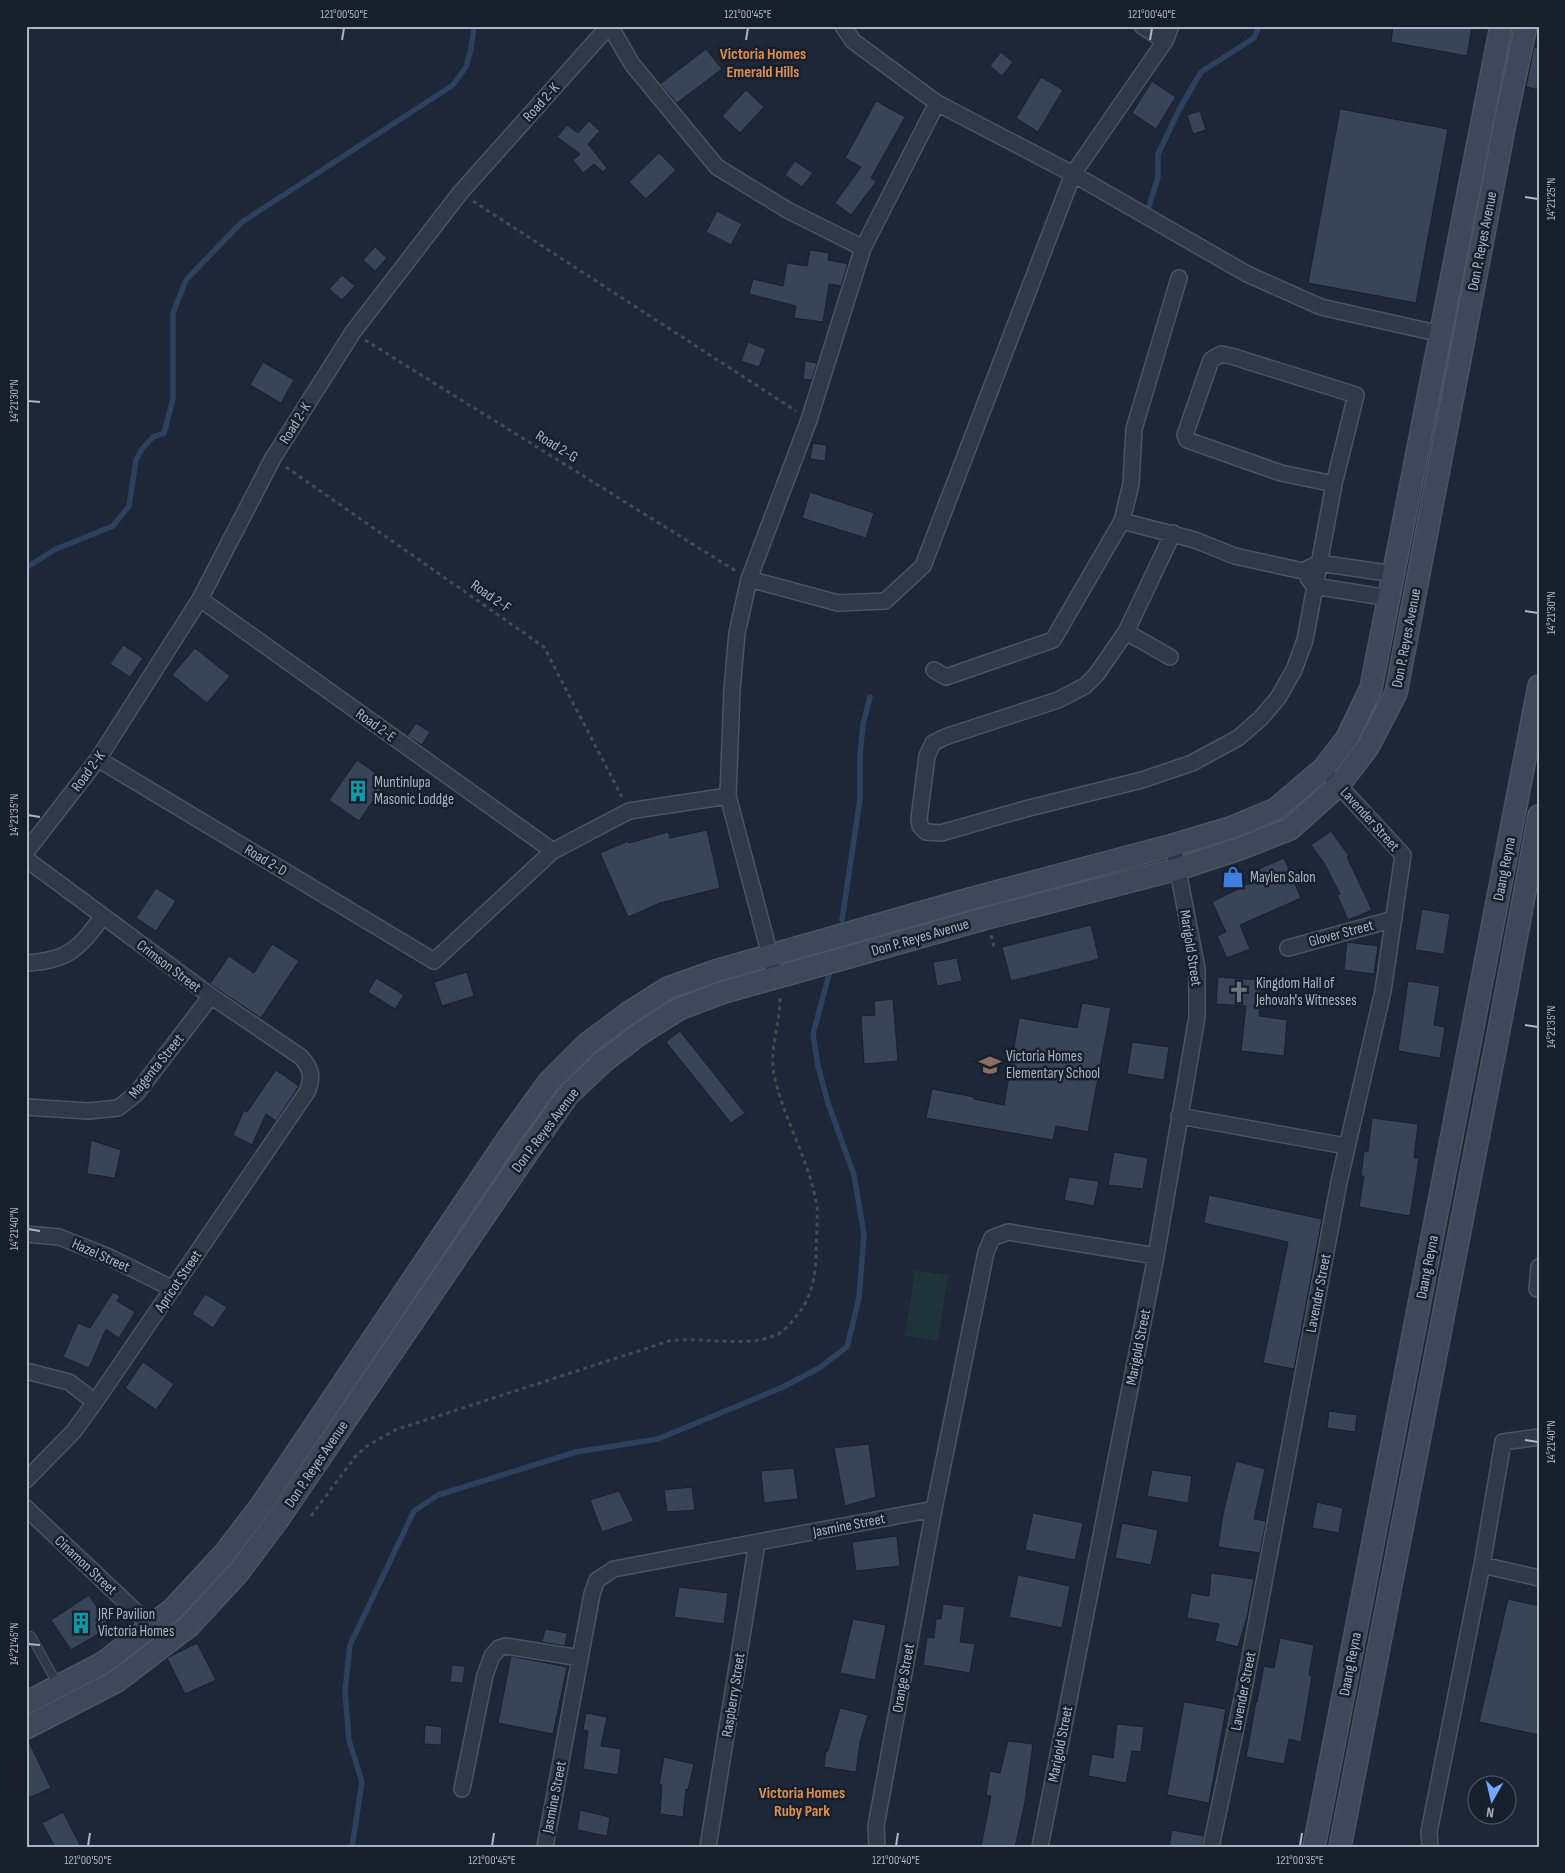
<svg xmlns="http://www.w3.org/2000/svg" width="1565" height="1873" viewBox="0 0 1565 1873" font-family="'Sofia Sans Condensed',sans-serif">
<rect width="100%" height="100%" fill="#1d2737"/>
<!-- green -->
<path fill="#1f3438" d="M915,1270L948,1275L938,1341L905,1336Z"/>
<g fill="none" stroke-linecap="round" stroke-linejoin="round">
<!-- stream -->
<path stroke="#2d405e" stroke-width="5.5" d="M1149,206L1158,177V154L1180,108L1201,72L1254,38L1259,26
M26,568L54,550L113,526L129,506L136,460L142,449L153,437L164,433L173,399V313L186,280L242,222L453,85L466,67L471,49L474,26
M842,920L860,799V756L863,724L870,697
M352,1847L362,1782L349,1740L345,1691L350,1645L414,1511L438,1495L576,1452L658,1439L783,1387L819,1368L847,1347L859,1298L864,1234L854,1175L828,1103L818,1066L813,1034L830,971"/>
</g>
<!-- building -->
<path fill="#384558" stroke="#18202d" d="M1393,26H1472L1467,56L1391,42Z
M1534,47H1539V90L1526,87Z
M706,49L722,69L677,103L660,84Z
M1001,52L1013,62L1002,76L990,66Z
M1041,77L1063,90L1038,132L1016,118Z
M1152,81L1176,97L1156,129L1132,113Z
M746,90L764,107L740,133L722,116Z
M876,101L905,117L871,178L876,182L851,215L835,203L861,167L845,158Z
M1340,109L1448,129L1416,303L1308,283Z
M1200,111L1206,130L1193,134L1187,115Z
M589,121L600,131L588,144L607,168L603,172L594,164L583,173L573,160L580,154L557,137L567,125L578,133Z
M659,153L676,170L646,199L629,182Z
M795,161L813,173L802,187L785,175Z
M717,211L742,224L731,245L706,232Z
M375,247L387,258L375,271L363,260Z
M810,250L829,253L828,260L848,264L841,286L829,284L823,322L794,318L796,306L749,294L753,279L783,286L787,263L807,266Z
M342,275L355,286L342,300L329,289Z
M748,342L766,349L759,367L741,361Z
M805,361L817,363L812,380L803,379Z
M263,362L294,380L281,403L250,385Z
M813,443L827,445L825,461L810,459Z
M810,492L874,513L866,538L802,518Z
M123,645L143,658L130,677L110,664Z
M195,648L230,676L207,703L172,675Z
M416,723L430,732L422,745L407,736Z
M357,760L387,781L359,821L329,800Z
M707,830L720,888L660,903L628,917L600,853L628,841L629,843L668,832L670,838Z
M1331,831L1349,856L1347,857L1372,910L1348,920L1337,895L1340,894L1324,863L1311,845Z
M1284,858L1301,898L1240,925L1250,949L1227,958L1217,936L1226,932L1212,902L1262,877L1259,869Z
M156,888L176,901L156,931L136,918Z
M1422,909L1450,914L1444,954L1415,950Z
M1091,925L1099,959L1011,981L1002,947Z
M1347,942L1378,946L1374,974L1344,970Z
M272,944L299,961L261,1018L210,984L229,956L254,973Z
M957,958L962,981L937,986L933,962Z
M467,972L474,996L442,1006L434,982Z
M1218,977L1261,980L1259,1016L1287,1020L1284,1056L1241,1051L1246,1006L1216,1004Z
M376,978L404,995L395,1009L368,992Z
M1408,981L1440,986L1434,1025L1445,1027L1440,1058L1398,1051Z
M893,999L898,1061L864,1064L861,1016L875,1015L874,1001Z
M1082,1003L1111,1008L1088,1132L1056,1126L1053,1140L926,1118L932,1089L974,1097V1099L1004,1105L1019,1018L1077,1028Z
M680,1031L745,1113L731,1123L666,1042Z
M1132,1042L1169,1047L1164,1080L1127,1074Z
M276,1070L299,1086L276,1121L266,1114L252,1145L233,1135L244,1110L247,1112Z
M1372,1118L1418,1124L1414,1158H1419L1410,1216L1359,1207L1364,1176H1361L1364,1151L1368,1152Z
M91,1140L121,1150L115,1178L87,1174Z
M1114,1152L1148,1158L1143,1189L1108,1185Z
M1069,1177L1099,1181L1094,1206L1064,1200Z
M1209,1195L1322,1219L1294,1369L1263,1363L1288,1242L1204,1223Z
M113,1292L120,1296L117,1301L135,1312L119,1338L106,1329L89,1368L63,1357L78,1323L90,1328Z
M205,1294L227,1307L213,1328L192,1314Z
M143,1362L174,1384L156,1410L125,1388Z
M1329,1411L1357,1415L1355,1432L1327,1428Z
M869,1444L876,1497L845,1506L834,1448Z
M1236,1461L1265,1469L1254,1519L1266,1521L1260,1553L1218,1547L1223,1514Z
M794,1468L798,1499L764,1503L761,1471Z
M1152,1470L1192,1476L1188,1503L1147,1496Z
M692,1487L695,1510L667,1512L664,1490Z
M619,1491L634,1521L602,1532L590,1500Z
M1317,1502L1343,1508L1339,1533L1312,1528Z
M1033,1513L1083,1523L1075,1560L1025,1550Z
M1122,1523L1158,1530L1151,1565L1115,1558Z
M897,1536L900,1566L856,1571L852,1542Z
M1211,1573L1254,1579L1247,1617L1238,1647L1215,1641L1219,1624L1187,1618L1191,1593L1209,1596Z
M1018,1575L1070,1586L1062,1628L1009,1617Z
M679,1587L728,1593L724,1624L674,1617Z
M89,1595L110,1627L71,1650L51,1620Z
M1508,1599L1539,1606V1735L1479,1722Z
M943,1604L965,1607L960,1642L975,1644L970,1673L923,1665L927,1637L934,1638L936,1619H941Z
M853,1619L886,1625L875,1680L840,1673Z
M545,1629L567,1633L565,1646L542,1642Z
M1280,1638L1314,1645L1309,1675L1312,1676L1301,1742L1289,1739L1284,1764L1246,1757L1256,1702H1257L1264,1666L1274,1668Z
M197,1643L216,1680L185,1694L167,1658Z
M511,1656L567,1667L553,1734L498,1723Z
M452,1665L465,1666L463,1683L450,1682Z
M1184,1702L1226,1709L1209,1803L1167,1795Z
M840,1708L868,1715L860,1742L856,1772L824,1767L826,1751H828Z
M586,1713L607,1717L601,1746L621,1749L618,1775L583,1769L588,1731L583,1730Z
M1117,1724L1144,1727L1141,1752L1132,1751L1126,1783L1088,1776L1092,1754L1113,1758Z
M425,1725L442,1727L441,1745L424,1744Z
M26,1740H28L51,1788L26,1799Z
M1008,1741L1033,1744L1025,1802L1015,1847H981L991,1796L986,1795L990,1771L1000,1773Z
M664,1757L694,1764L688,1790L686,1789L683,1817L660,1814L662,1785L659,1784Z
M580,1810L610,1817L607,1836L577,1830Z
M63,1812L81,1847H55L42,1823Z
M1172,1830L1204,1836L1202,1847H1169Z"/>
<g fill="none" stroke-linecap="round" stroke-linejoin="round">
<!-- lane casing -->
<g stroke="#4b5462" stroke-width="10">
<path id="lane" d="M26,1639L31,1636L58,1685"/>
</g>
<!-- street casing -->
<g stroke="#4b5462" stroke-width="18">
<path id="street" d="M610,26L632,64L717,167L789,211L863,248
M843,26L853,41L937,103L1073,174L1247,274L1321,307L1441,334
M1142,26L1165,41
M1122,521L1195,540L1235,556L1303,571L1319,563L1394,574
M1173,533L1126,632L1096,675L1085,686L1058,700L945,737L933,743L927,756L919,819L920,826L926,832L941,833L1025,809L1142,780L1192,763L1238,738L1260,719L1278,698L1294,670L1305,640L1334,484L1356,395L1231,356L1221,354L1211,360L1185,435L1187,440L1281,473L1334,484
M1308,578L1314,586L1389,598
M749,579L838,603L885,601L923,566L1073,174L1165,41L1171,26
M200,599L553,851
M1126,632L1170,657
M934,670L946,677L1053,640L1122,521L1131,484L1134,429L1179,278
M98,759L434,961L553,851L629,811L728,796
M26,852L98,759L200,599L273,458L353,332L460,193L609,26
M26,859L211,996L301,1057C312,1069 313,1078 307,1092L95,1402L74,1431L26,1480
M1288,948L1394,919
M26,963C69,961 79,948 103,916
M776,978L728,796L732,690L737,633L749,579L809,420L863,248L937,103
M26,1107L88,1111L118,1108L136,1094L211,996
M1179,1116L1346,1146
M26,1234L59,1237L107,1256L173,1289
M1539,1267L1537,1289H1539
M26,1371L69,1382L95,1402
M26,1508L168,1642
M1482,1565L1539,1578
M462,1789L485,1675L492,1656L499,1648L506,1646L580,1658
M545,1847L592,1594L597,1580L614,1569L934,1509
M708,1847L757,1543
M877,1847L876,1826L934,1509L986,1252L992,1238L1008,1232L1156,1256
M1040,1847L1156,1256L1197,1017V969L1173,845
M1211,1847L1244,1689L1339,1182L1383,991L1403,855L1333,779
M1430,1847L1429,1832L1482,1565L1503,1442L1539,1437"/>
</g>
<!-- secondary casing -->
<g stroke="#4b5462" stroke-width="24">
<path id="secondary" d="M26,1703L103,1663L173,1609L224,1554L260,1507L509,1137L548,1083L587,1044L630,1012L668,988L715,971L962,901L1173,845L1230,828L1276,809L1324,768L1347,738L1371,688L1501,26
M26,1728L117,1681L189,1626L238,1573L279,1518L530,1149L568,1095L604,1061L641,1033L679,1009L721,993L987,918L1178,869L1239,849L1290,829L1339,785L1368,747L1396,693L1505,123L1526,26
M1314,1847L1539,686
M1340,1847L1501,1019L1539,816"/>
</g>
<!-- path -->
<path stroke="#395052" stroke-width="3" stroke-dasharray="4 4" stroke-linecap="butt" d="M473,201L796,411
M365,340L736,571
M286,467L544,647L622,797
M991,935L994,947
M311,1516L355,1457L367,1446L395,1430L669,1341C703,1336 740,1348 774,1336C784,1333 792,1321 799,1313C812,1296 816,1274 816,1253C816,1238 818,1222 817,1208C811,1163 783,1119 774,1074C769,1048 781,1022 780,995"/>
<!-- lane -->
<use href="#lane" stroke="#303947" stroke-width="8"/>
<!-- street -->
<use href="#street" stroke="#303947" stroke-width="15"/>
<!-- secondary -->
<use href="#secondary" stroke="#3e485b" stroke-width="21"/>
</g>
<!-- ticks -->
<path fill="none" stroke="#aab4c5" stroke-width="2" d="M342,40L344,28M746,40L748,28M1150,40L1152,28M1525,197L1538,199M28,401L40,402M1525,611L1538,613M28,815L40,817M1525,1025L1538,1027M28,1229L40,1231M1525,1440L1538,1442M28,1644L40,1645M88,1846L90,1833M492,1846L494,1833M896,1846L898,1833M1300,1846L1302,1833"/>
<!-- icons -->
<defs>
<g id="building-bare" transform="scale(1.725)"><path d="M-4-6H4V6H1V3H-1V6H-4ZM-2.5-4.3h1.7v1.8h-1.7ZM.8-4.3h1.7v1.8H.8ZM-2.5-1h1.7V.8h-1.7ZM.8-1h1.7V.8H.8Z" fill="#0f9aa8" stroke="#161f2b" stroke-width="2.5" paint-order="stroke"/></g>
<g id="shop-bare" transform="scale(1.725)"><path d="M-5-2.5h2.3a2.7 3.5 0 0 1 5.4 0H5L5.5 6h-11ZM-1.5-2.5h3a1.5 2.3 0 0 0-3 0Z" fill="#3f7fe0" stroke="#161f2b" stroke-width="2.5" paint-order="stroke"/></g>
<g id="church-bare" transform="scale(1.725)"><path d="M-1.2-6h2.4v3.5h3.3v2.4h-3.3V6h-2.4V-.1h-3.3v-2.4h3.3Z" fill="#6b7280" stroke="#161f2b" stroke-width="2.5" paint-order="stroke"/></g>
<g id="school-bare" transform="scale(1.725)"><path d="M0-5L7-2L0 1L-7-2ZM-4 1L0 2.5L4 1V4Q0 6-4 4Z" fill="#8d6e63" stroke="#161f2b" stroke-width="2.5" paint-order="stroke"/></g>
</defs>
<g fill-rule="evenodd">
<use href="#building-bare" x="358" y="791"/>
<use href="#shop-bare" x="1233" y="877"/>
<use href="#church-bare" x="1239" y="992"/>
<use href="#school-bare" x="990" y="1065"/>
<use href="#building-bare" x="81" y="1623"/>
</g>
<g text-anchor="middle" stroke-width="5" stroke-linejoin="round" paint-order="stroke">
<!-- street labels -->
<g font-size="15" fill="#aab4c5" stroke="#161f2b">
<text transform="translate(541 102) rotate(-48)" y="5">Road 2-K</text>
<text transform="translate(1482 241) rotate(-79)" y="5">Don P. Reyes Avenue</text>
<text transform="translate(295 423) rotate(-58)" y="5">Road 2-K</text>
<text transform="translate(557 446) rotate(32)" y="5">Road 2-G</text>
<text transform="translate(491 596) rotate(35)" y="5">Road 2-F</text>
<text transform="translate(1406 638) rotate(-79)" y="5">Don P. Reyes Avenue</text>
<text transform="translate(376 725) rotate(36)" y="5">Road 2-E</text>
<text transform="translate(88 771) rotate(-54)" y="5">Road 2-K</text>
<text transform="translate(1370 819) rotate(48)" y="5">Lavender Street</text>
<text transform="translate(266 860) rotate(31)" y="5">Road 2-D</text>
<text transform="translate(1504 869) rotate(-79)" y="5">Daang Reyna</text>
<text transform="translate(1341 933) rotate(-15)" y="5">Glover Street</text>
<text transform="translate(920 937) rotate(-16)" y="5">Don P. Reyes Avenue</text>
<text transform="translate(1191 948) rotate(81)" y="5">Marigold Street</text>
<text transform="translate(169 966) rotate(37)" y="5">Crimson Street</text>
<text transform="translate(156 1066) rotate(-51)" y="5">Magenta Street</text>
<text transform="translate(545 1130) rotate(-53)" y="5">Don P. Reyes Avenue</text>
<text transform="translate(101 1255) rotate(24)" y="5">Hazel Street</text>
<text transform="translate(1427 1267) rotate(-79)" y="5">Daang Reyna</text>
<text transform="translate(178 1281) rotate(-56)" y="5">Apricot Street</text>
<text transform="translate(1318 1293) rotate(-79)" y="5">Lavender Street</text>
<text transform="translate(1138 1347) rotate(-79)" y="5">Marigold Street</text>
<text transform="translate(316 1464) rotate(-56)" y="5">Don P. Reyes Avenue</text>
<text transform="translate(849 1525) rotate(-11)" y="5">Jasmine Street</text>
<text transform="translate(86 1565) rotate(43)" y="5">Cinamon Street</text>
<text transform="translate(1350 1664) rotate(-79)" y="5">Daang Reyna</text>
<text transform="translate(903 1678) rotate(-80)" y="5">Orange Street</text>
<text transform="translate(1243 1691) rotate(-79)" y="5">Lavender Street</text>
<text transform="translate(733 1695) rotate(-81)" y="5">Raspberry Street</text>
<text transform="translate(1060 1744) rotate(-79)" y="5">Marigold Street</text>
<text transform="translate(554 1797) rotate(-79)" y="5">Jasmine Street</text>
</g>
<!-- poi labels -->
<g font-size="15" fill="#aab4c5" stroke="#161f2b" text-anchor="start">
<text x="374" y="787">Muntinlupa<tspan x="374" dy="17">Masonic Loddge</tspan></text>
<text x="1250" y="882">Maylen Salon</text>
<text x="1256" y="988">Kingdom Hall of<tspan x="1256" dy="17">Jehovah's Witnesses</tspan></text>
<text x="1006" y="1061">Victoria Homes<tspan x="1006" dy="17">Elementary School</tspan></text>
<text x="98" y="1619">JRF Pavilion<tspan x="98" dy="17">Victoria Homes</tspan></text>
</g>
<!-- neighbourhood labels -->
<g font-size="16" font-weight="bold" fill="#dc8e4e" stroke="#161f2b">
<text x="763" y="59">Victoria Homes<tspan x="763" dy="18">Emerald Hills</tspan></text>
<text x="802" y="1798">Victoria Homes<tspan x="802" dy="18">Ruby Park</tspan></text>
</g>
</g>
<!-- border -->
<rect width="1565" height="1873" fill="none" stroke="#161f2b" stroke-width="55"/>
<!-- north arrow -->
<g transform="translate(1492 1800) rotate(188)"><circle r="24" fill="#161f2b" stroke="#515b69"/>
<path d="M0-4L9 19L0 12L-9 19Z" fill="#74a7ff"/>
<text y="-8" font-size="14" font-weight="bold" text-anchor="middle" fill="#aab4c5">N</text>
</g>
<rect x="28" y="28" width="1510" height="1818" fill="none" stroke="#aab4c5" stroke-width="2"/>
<g font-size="12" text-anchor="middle" fill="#aab4c5">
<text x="344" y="18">121°00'50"E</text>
<text x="748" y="18">121°00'45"E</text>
<text x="1152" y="18">121°00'40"E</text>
<text transform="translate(1551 199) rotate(-90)" y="4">14°21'25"N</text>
<text transform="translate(14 401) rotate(-90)" y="4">14°21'30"N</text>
<text transform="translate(1551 613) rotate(-90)" y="4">14°21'30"N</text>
<text transform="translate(14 815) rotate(-90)" y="4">14°21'35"N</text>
<text transform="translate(1551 1027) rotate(-90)" y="4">14°21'35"N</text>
<text transform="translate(14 1229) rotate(-90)" y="4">14°21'40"N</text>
<text transform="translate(1551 1442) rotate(-90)" y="4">14°21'40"N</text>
<text transform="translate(14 1644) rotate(-90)" y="4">14°21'45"N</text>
<text x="88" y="1864">121°00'50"E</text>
<text x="492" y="1864">121°00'45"E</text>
<text x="896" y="1864">121°00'40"E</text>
<text x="1300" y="1864">121°00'35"E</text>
</g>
</svg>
